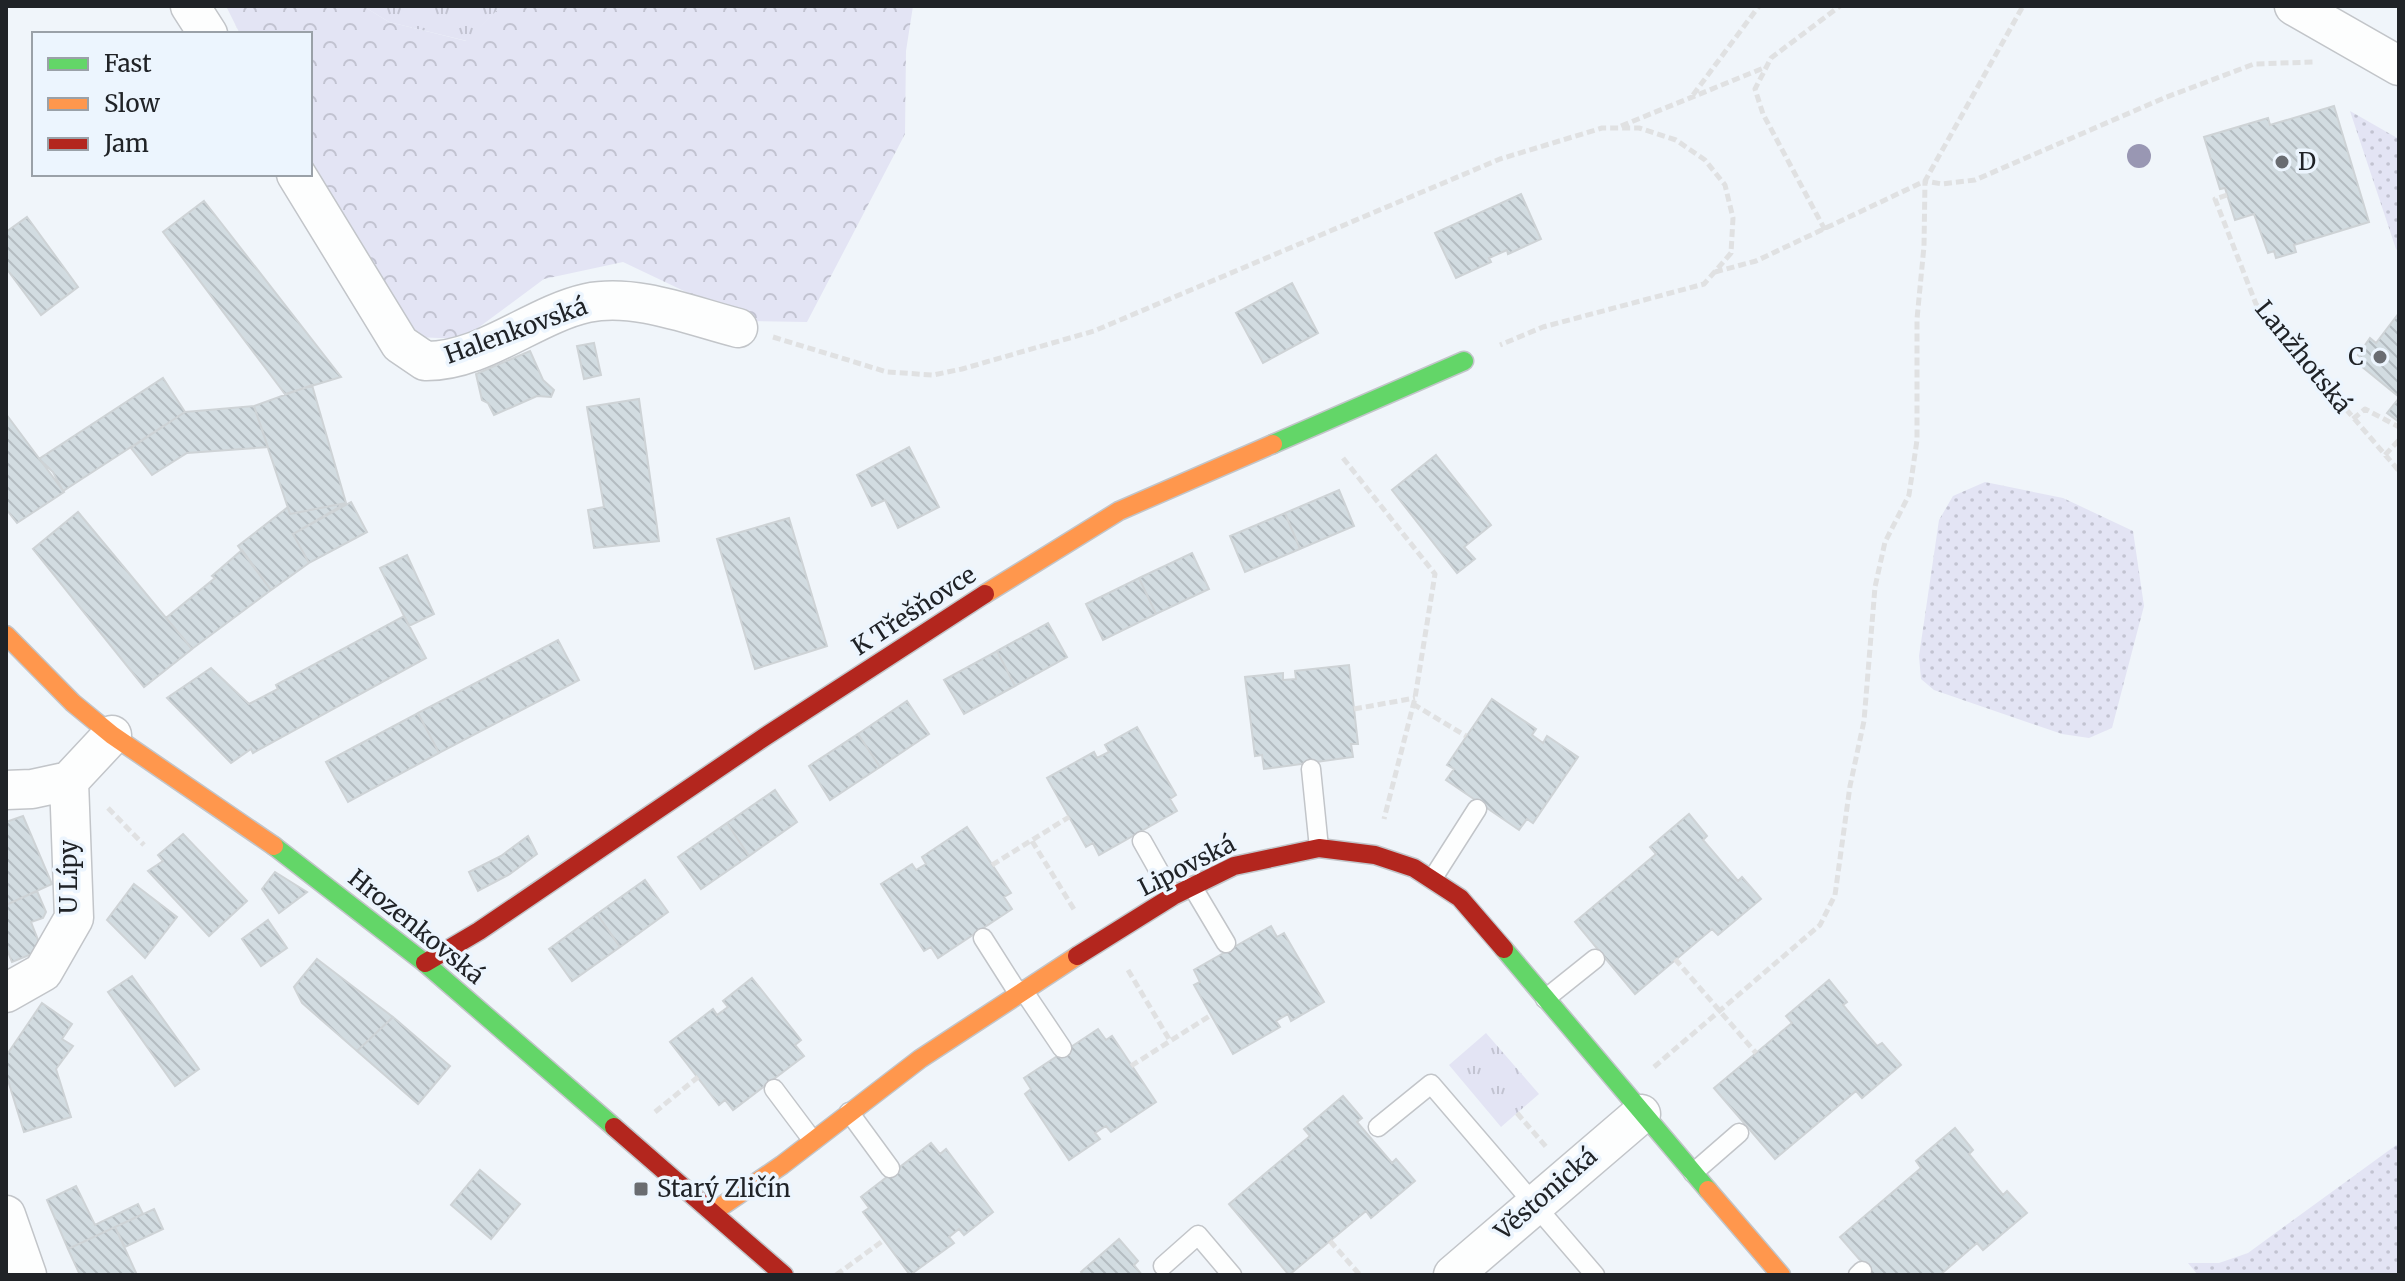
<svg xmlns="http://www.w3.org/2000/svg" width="2405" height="1281" viewBox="0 0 2405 1281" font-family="Merriweather,serif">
<defs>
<pattern id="grass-dots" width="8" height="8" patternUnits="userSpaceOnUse" patternTransform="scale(2)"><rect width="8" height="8" fill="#e3e4f4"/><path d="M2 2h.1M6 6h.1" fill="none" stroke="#c2c3d1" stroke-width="1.8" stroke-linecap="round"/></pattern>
<pattern id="forest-crowns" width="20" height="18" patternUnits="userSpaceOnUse" patternTransform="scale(2)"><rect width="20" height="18" fill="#e3e4f4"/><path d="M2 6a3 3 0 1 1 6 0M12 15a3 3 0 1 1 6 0" fill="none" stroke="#c2c3d1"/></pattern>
<pattern id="park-tufts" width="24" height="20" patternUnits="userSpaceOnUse" patternTransform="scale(2)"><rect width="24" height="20" fill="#e3e4f4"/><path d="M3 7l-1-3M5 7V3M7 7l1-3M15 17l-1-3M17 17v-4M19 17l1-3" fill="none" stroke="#c2c3d1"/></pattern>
<pattern id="building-back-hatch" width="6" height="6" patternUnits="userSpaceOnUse" patternTransform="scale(2)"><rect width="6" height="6" fill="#d2dce1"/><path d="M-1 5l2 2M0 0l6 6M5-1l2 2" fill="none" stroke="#b4bcc1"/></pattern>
</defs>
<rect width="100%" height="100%" fill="#f0f5fa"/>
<!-- grass -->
<path fill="url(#grass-dots)" d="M2350,111L2399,139V252L2396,249Z
M1985,482L2063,498L2133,531L2144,606L2112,728L2089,738L2062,734L1934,690L1921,679L1919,656L1939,520L1953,496Z
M2399,1143V1275H2198L2188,1263H2219L2248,1253Z"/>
<!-- forest -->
<path fill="url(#forest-crowns)" d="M226,6H363L389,22L466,41L501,6H913L906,51L905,134L807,322L747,321L623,262L544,279L463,339L415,337L310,169V34H240Z"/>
<!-- park -->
<path fill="url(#park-tufts)" d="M363,6H501L467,41L389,22Z
M1486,1033L1539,1094L1501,1127L1449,1065Z"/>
<!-- building -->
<path fill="url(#building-back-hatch)" stroke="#ced3d6" stroke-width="2" d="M2334,106L2369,222L2294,245L2296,252L2276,258L2274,251L2268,253L2254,214L2235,220L2225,188L2220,189L2204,137L2268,118L2270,125Z
M1521,194L1541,239L1508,254L1507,250L1489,258L1491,262L1456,278L1435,233Z
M204,201L341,377L285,394L163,232Z
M27,217L78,287L41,315L6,268V232Z
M1292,283L1318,333L1263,363L1236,313Z
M2399,313V397L2360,365L2364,360L2358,355L2370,338L2376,343Z
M594,343L601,375L584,379L577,346Z
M530,351L543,380L554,390L551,397L537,396L494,415L488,403L482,400L476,374Z
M163,378L185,412L63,491L53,472L39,459Z
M312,385L346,503L290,514L254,406Z
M2399,398V422L2387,413Z
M639,399L659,541L594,548L588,510L604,507L587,407Z
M254,406L268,447L187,453L152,475L131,448L185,412Z
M6,414L64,492L17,523L6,509Z
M909,447L939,507L898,528L885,500L872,506L857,475Z
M1436,455L1491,525L1464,547L1475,559L1457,573L1392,490Z
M1339,490L1354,526L1300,549L1285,513Z
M351,502L367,532L309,563L293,534Z
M346,503L293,534L309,563L271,590L238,546L288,507L290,514Z
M78,512L192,649L144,687L33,549Z
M1285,513L1300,549L1245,572L1230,536Z
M789,518L827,646L755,669L717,539Z
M242,550L271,590L192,649L166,618L215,578L212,576Z
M1192,553L1209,589L1156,614L1139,578Z
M407,555L434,614L409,626L380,568Z
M1139,578L1156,614L1103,640L1086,604Z
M404,616L426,658L253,753L251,749L231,763L167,698L211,668L249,704L278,689L276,685Z
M1048,623L1067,657L1015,686L997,651Z
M558,640L579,680L439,753L418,713Z
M997,651L1015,686L964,714L944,680Z
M1349,665L1358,744H1351L1353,757L1264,769L1262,755L1255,756L1245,677L1283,673V680L1296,679L1295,671Z
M1492,699L1536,729L1532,735L1543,743L1547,736L1578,757L1533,823L1527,819L1519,830L1446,780L1454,769L1447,765Z
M907,701L929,734L880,767L858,734Z
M418,713L439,753L348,802L326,762Z
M1137,727L1176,795L1170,799L1177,811L1099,855L1093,843L1086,847L1047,778L1094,752L1097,758L1109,752L1105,745Z
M858,734L880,767L830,800L809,766Z
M775,790L797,822L749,856L727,823Z
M1689,814L1707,836L1703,840L1738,881L1742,877L1761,899L1718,935L1712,929L1635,994L1575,922L1656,854L1650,847Z
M23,816L52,884L6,905V822Z
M727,823L749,856L701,889L678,857Z
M967,827L1011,893L1004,897L1012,909L938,958L931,947L924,951L881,884L912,864L916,870L926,864L922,857Z
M183,834L247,901L209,936L148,871L163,861L158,855Z
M528,836L537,854L510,874L478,891L469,872L501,856Z
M275,872L307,892L279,913L262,889Z
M645,880L668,912L620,947L597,914Z
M134,884L177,917L145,958L107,920Z
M37,891L46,912L43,918L31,922L42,950L12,962L6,947V905Z
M597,914L620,947L572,981L549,949Z
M268,920L287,948L261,966L242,939Z
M1271,926L1277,937L1284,933L1324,1002L1291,1021L1288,1014L1276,1021L1280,1027L1233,1054L1194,985L1200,982L1194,970Z
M317,959L393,1017L357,1051L302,1003L294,987Z
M132,976L199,1069L175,1086L108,992Z
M752,978L801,1040L795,1045L804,1056L733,1110L725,1100L719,1105L670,1042L713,1009L717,1015L728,1007L723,1001Z
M1829,980L1847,1002L1843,1005L1877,1046L1882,1043L1901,1065L1862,1098L1856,1091L1775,1159L1714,1088L1792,1023L1786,1016Z
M42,1003L72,1024L62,1039L73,1046L56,1069L71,1117L24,1132L6,1074V1056Z
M393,1017L450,1066L418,1104L357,1051Z
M1098,1029L1106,1040L1112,1036L1156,1102L1111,1132L1106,1126L1095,1133L1100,1139L1069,1160L1025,1094L1031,1089L1024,1078Z
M1343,1096L1362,1118L1357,1122L1392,1163L1396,1159L1415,1181L1371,1218L1366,1211L1289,1275L1229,1204L1310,1136L1304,1129Z
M1955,1128L1973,1150L1969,1154L2003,1195L2007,1191L2027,1213L1983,1250L1977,1243L1940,1275H1873L1840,1237L1921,1168L1916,1161Z
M931,1143L940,1154L946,1149L993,1212L964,1235L959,1229L949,1237L954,1243L910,1275L863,1212L869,1208L861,1197Z
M480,1170L520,1204L491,1239L451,1205Z
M76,1186L95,1225L138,1204L143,1214L68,1249L47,1200Z
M154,1209L163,1229L125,1247L115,1227Z
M115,1227L137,1275H80L68,1249Z
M1119,1239L1138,1261L1134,1265L1142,1275H1083L1081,1272Z"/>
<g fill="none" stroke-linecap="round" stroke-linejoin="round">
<!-- lane casing -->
<g stroke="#c2c5c9" stroke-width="21">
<path id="lane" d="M1311,769L1319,848
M1142,841L1173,896
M1433,878L1477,809
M1192,886L1226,943
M983,938L1018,993
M1023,990L1062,1048
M1545,999L1595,959
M774,1089L813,1141
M849,1112L890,1168
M1378,1127L1431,1084L1595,1275
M1693,1173L1739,1133
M1163,1266L1198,1235L1232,1275
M1858,1275L1862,1271"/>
</g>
<!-- street casing -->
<g stroke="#c2c5c9" stroke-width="41">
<path id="street" d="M190,6L208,34
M2294,6L2399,66
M296,174L400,344L425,361C482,362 533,315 587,303C636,293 691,316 738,328
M6,790L32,789L69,781
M6,993L43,972L74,918L69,781L112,735
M6,1215L27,1275
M1453,1275L1641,1114"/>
</g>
<!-- fast casing -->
<g stroke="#c2c5c9" stroke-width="21">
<path id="fast" d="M1273,444L1464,361
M274,846L425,963L614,1127
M1504,949L1708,1190"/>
</g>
<!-- slow casing -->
<g stroke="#c2c5c9" stroke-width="21">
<path id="slow" d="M985,594L1119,511L1273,444
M6,635L73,703L112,735L274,846
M1708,1190L1781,1275
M713,1212L782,1165L920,1059L1077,956"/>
</g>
<!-- jam casing -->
<g stroke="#c2c5c9" stroke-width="21">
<path id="jam" d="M1077,956L1173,896L1234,866L1319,848L1375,855L1414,868L1460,898L1504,949
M425,963L479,931L766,736L985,594
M614,1127L784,1275"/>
</g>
<!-- path -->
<path stroke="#e0e1e2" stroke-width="5" stroke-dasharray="8 4" stroke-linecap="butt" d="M1693,95L1759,6
M1621,126L1766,67
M2227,195L2215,199L2256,304L2399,471
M1825,230L1763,114L1755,89L1771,58L1840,6
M1715,272L1756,261L1925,181L2023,6
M773,337L887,372L933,375L962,369L1094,331L1500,159L1602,128H1639L1676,140L1705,160L1725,185L1733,218L1731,253L1704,284L1543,327L1500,345
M2353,419L2365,409L2399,427
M2385,455L2399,440
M1343,458L1435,574L1415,698L1384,819
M1413,704L1466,736
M1354,709L1415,698
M108,808L144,845
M1032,841L1075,911
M992,865L1069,817
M1675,959L1756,1053
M1128,970L1169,1039
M1131,1066L1211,1015
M1654,1067L1820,925L1835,895L1850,786L1864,721L1875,587L1885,542L1909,495L1917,440V319L1924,246L1925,181L1942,184L1975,180L2164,98L2254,64L2314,62
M655,1112L698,1077
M1517,1113L1548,1149
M1330,1241L1360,1275
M836,1275L884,1240"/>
<!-- lane -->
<use href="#lane" stroke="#fdfefe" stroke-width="18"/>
<!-- street -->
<use href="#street" stroke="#fdfefe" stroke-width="38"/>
<!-- fast -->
<use href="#fast" stroke="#63d668" stroke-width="18"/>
<!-- slow -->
<use href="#slow" stroke="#ff974d" stroke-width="18"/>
<!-- jam -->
<use href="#jam" stroke="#b3261e" stroke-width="18"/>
</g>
<!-- trees -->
<circle fill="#9997b3" cx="2139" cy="156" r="12"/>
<!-- markers -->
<g fill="#696c71" stroke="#ecf5fe" stroke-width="3">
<circle cx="2282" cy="162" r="8"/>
<circle cx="2380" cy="357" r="8"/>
<rect x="633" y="1181" width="16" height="16" rx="4"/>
</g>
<g text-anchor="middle" stroke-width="7" stroke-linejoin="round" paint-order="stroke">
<!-- poi labels -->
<g font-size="24" fill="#202327" stroke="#ecf5fe" text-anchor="start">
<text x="2298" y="170">D</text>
<text x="2364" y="365" text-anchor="end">C</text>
<text x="657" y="1197">Starý Zličín</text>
</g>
<!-- street labels -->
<g font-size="24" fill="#202327" stroke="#ecf5fe">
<text transform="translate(516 331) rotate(-20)" y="8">Halenkovská</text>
<text transform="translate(2303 357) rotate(51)" y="8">Lanžhotská</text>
<text transform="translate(914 611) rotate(-33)" y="8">K Třešňovce</text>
<text transform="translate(1187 866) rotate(-27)" y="8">Lipovská</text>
<text transform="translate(69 877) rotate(-90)" y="8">U Lípy</text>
<text transform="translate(416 927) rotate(39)" y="8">Hrozenkovská</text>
<text transform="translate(1546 1194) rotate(-41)" y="8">Věstonická</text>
</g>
</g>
<!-- border -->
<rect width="2405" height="1281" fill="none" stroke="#202327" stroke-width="16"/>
<!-- legend -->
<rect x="32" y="32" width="280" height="144" fill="#ecf5fe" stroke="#9aa1a8" stroke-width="2"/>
<rect x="48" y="58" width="40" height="12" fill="#63d668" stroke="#9aa1a8" stroke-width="2"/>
<text x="104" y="72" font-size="24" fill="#202327">Fast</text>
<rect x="48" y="98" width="40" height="12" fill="#ff974d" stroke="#9aa1a8" stroke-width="2"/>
<text x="104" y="112" font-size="24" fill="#202327">Slow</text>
<rect x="48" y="138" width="40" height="12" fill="#b3261e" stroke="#9aa1a8" stroke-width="2"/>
<text x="104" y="152" font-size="24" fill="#202327">Jam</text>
</svg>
